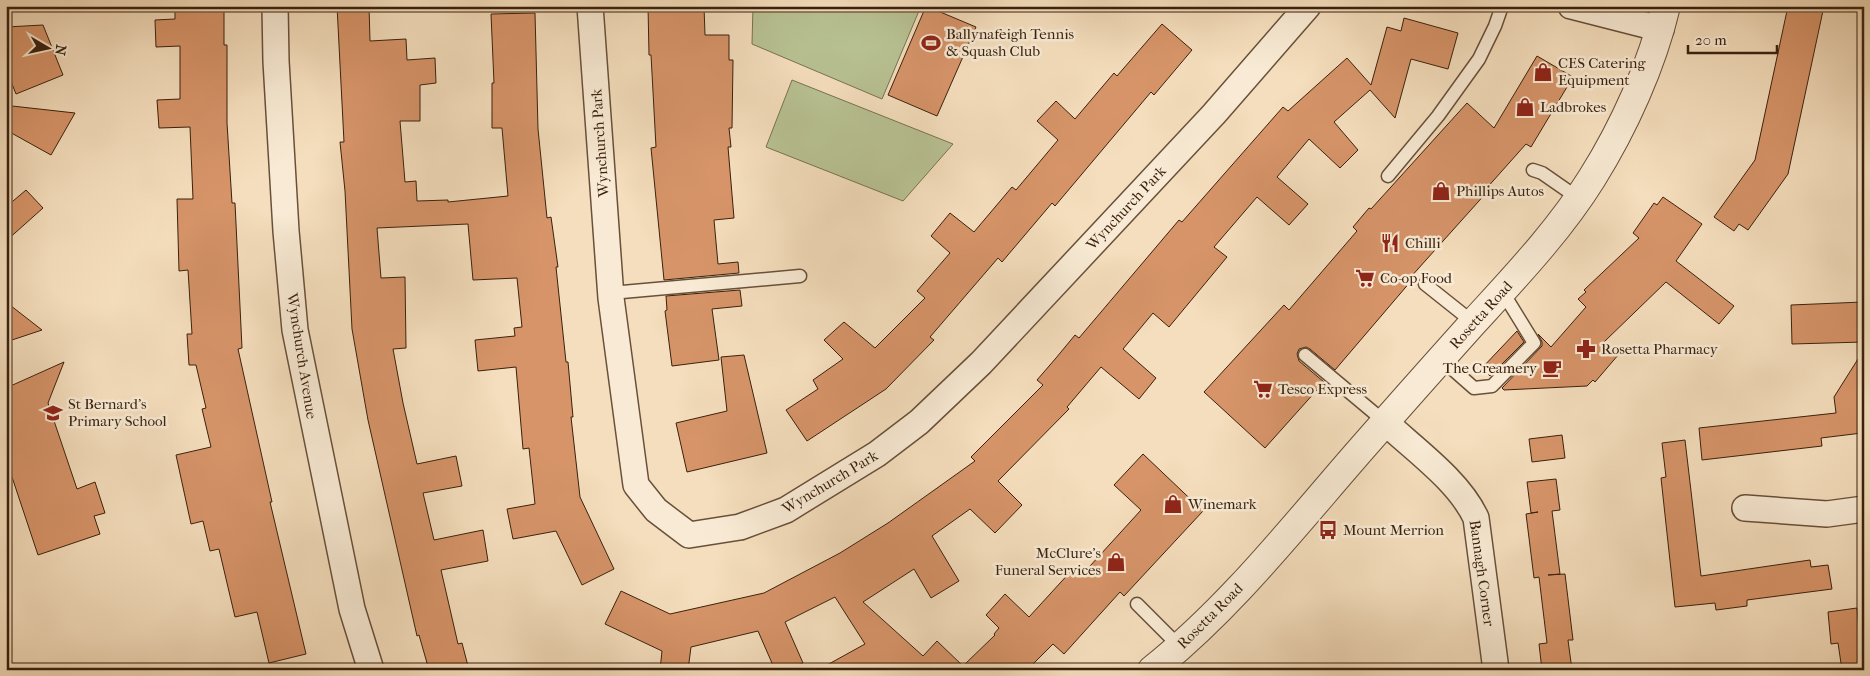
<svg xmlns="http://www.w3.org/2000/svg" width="1870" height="676" viewBox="0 0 1870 676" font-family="'IM FELL French Canon',serif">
<rect width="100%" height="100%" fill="#f5debd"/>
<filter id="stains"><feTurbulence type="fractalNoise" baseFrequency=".004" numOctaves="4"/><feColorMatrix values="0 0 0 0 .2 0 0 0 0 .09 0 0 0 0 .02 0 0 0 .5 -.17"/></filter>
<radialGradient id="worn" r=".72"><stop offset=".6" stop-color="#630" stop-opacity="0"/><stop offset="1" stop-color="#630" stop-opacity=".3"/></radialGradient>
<!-- green -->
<path fill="#b8c293" stroke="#787250" d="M753,6H921L882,99L752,44Z
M792,80L953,144L903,201L766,147Z"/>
<!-- building -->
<path fill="#d79469" stroke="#39210e" d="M175,6H224V45H227V123L232,203H235L242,348L238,349L272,502H270L306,654L269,663L257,612L235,617L219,549L210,551L203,521L191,524L176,455L211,447L202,409L206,408L196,365H189L187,334H192L188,270L179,271L177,199H193L190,127L159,128L157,100L180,99V46L156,47L155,20L175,19Z
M337,6H369L370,41L406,39L407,60L435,58L436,83L420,85V121H400L405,182L416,181L417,201L448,200V202L508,196L502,128H492V83H494L491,14L535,13L538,129L547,218L551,217L558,267H556L566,362H568L573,417H571L580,497L614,569L582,585L556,531L513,539L507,509L535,504L529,448L523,449L516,367L478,371L475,340L515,336L514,328L522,327L517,278L473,280L468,224L377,228L381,278L405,277L406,348L393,349L403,403L417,464L456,456L462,486L423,493L434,540L483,530L488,561L441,570L458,644L462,643L469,670H429L419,635L417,636L368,420L352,329L345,191L340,142H344Z
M648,6H704L705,35H729V60H733L732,128H729L731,147H728L734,218L714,220L718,264L738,262L739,273L664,280L651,148L656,147L651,55H649Z
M926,6L976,27L937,116L888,95Z
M1788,6H1824L1788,174L1748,230L1739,224L1734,231L1714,217L1755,160Z
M1404,18L1458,33L1448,69L1411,59L1395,118L1370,90L1334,122L1358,150L1340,168L1309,139L1277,177L1308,204L1289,225L1257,197L1214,247L1227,257L1169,327L1153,313L1123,349L1156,378L1139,399L1101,367L1067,407L1069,409L998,481L1022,505L995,533L970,509L932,536L959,581L931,598L914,569L863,602L923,656L937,641L963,666L995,635L994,634L999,628L986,615L1005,594L1029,617L1072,570L1080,577L1141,510L1114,485L1143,454L1203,511L1124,596L1120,592L1064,654L1053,644L1027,670H818L865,644L835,597L785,622L803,663L785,670H775L758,631L691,647L688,670H660L662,651L605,624L621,591L670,614L764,593L840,553L888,523L975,461L971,457L1043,385L1037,380L1056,358L1075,335L1079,338L1179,220L1182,222L1283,107L1288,111L1347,58L1371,85L1387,27L1401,31Z
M1162,24L1192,50L1154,95L1151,92L1055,206L1052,203L1002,262L998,258L930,337L934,340L886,389L807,441L786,410L818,389L813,380L843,359L824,340L844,322L875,348L925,298L917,291L950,253L931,236L950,213L974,232L1012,187L1016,190L1058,140L1037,121L1056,101L1075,119L1114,73L1117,76Z
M43,25L63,75L16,94L6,69V27Z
M1537,56L1573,77L1531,147L1526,144L1485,190L1487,192L1409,279L1411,281L1335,370L1310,349L1306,347L1299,349L1297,354L1299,361L1324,382L1265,448L1204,392L1284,305L1289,310L1357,231L1353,227L1369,208L1371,209L1467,103L1494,128Z
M12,106L75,113L51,155L6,130V115Z
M26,190L43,208L6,241V207Z
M1663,197L1702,224L1676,261L1734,306L1719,324L1666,282L1604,342L1619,354L1595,382L1593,380L1587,386L1504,390L1502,388L1542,346V342L1538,334L1551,347L1586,307L1578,299L1586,292L1584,290L1639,238L1633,233L1654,203L1657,205Z
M740,290L742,306L712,309L719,360L672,366L665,311L667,310L666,296Z
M6,302L42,330L6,342Z
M1863,302L1864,342L1792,344L1791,305Z
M1517,331L1524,342L1490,376L1482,368Z
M744,355L767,453L687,472L676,423L727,411L721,357Z
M1858,359L1864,407V414L1860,415L1862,433L1821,438L1822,446L1702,460L1699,428L1836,413L1834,397Z
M64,362L48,403L77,489L95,482L105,513L94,516L100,534L38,555L6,459V388Z
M1562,435L1565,458L1532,462L1529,439Z
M1685,440L1701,576L1810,560L1811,567L1828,565L1832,589L1747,600V606L1716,610L1715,603L1675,607L1661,478L1666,477L1662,443Z
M1556,479L1560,510L1552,511L1560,574L1548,575L1565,574L1573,640H1568L1572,670H1542L1539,644L1547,643L1539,577L1534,578L1526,514L1538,512L1531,513L1527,482Z
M1857,608L1860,641L1864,640V670H1842L1838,643L1831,644L1828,612Z"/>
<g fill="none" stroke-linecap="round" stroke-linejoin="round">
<!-- service casing -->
<g stroke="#68503a" stroke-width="15">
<path id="service" d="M1533,170L1542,173L1578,198
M1388,176L1438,116L1479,59L1495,26L1502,6
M1425,284L1474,323
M611,293L800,276
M1305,355L1385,422
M1441,359L1474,388L1492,386L1534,343L1502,291
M1137,604L1180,647"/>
</g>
<!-- minor casing -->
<g stroke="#68503a" stroke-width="28">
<path id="minor" d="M275,6L276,61L286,231L295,330L352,609L371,670
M590,6L611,298L636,485L656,510L689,535L740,527L786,510L877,454L919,422L981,363L1214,114L1308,6
M1571,6L1661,29
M1385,422C1415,450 1459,481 1476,518L1496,670
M1745,508L1827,514L1864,509"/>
</g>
<!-- tertiary casing -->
<g stroke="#68503a" stroke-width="30">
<path id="tertiary" d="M1152,670C1235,604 1301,517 1371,438C1405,399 1439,361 1473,323C1515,277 1559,231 1592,178C1624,127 1652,65 1666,6"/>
</g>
<!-- service -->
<use href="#service" stroke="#f8ead4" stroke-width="12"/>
<!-- minor -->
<use href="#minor" stroke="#f8ead4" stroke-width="25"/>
<!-- tertiary -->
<use href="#tertiary" stroke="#f8ead4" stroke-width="28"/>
</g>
<!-- icons -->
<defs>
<g id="stadium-bare" transform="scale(1.5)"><path d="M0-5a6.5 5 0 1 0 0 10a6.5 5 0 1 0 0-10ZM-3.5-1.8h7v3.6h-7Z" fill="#8f2418" stroke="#f8ead4" stroke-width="2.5" paint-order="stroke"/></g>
<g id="shop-bare" transform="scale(1.5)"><path d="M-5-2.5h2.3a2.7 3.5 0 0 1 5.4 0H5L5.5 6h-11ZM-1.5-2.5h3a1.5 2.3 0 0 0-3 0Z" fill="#8f2418" stroke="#f8ead4" stroke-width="2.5" paint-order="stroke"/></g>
<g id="restaurant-bare" transform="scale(1.5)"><path d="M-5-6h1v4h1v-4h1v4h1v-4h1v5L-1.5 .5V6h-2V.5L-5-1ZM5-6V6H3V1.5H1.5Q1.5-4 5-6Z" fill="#8f2418" stroke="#f8ead4" stroke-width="2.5" paint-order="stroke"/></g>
<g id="supermarket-bare" transform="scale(1.5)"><path d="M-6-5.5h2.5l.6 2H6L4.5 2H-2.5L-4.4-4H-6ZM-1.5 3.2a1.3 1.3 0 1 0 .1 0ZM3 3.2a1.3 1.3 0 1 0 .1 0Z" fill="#8f2418" stroke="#f8ead4" stroke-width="2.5" paint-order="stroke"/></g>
<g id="pharmacy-bare" transform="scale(1.5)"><path d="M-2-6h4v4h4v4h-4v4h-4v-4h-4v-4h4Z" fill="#8f2418" stroke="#f8ead4" stroke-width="2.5" paint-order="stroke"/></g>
<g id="cafe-bare" transform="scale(1.5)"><path d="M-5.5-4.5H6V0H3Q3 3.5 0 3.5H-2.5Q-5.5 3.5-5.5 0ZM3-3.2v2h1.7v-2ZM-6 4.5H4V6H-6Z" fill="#8f2418" stroke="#f8ead4" stroke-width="2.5" paint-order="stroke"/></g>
<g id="school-bare" transform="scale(1.5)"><path d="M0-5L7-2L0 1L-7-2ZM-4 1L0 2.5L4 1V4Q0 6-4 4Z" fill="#8f2418" stroke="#f8ead4" stroke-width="2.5" paint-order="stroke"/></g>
<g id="bus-bare" transform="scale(1.5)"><path d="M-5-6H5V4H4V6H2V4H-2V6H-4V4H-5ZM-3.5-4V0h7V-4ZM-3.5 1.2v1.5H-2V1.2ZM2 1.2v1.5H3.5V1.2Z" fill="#8f2418" stroke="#f8ead4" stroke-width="2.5" paint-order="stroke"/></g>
</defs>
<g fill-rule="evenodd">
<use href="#stadium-bare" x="931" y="43"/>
<use href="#shop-bare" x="1543" y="72"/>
<use href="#shop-bare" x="1525" y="107"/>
<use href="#shop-bare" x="1441" y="191"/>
<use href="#restaurant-bare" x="1390" y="243"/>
<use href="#supermarket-bare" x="1365" y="278"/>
<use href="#pharmacy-bare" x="1586" y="349"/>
<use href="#cafe-bare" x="1552" y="368"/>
<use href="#supermarket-bare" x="1263" y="389"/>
<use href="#school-bare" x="53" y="413"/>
<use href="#shop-bare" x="1173" y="504"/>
<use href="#bus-bare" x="1328" y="530"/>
<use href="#shop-bare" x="1116" y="562"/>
</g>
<g text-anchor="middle" stroke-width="5" stroke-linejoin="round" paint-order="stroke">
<!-- poi labels -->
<g font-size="15" fill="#39210e" stroke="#f8ead4" text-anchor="start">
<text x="946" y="39">Ballynafeigh Tennis<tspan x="946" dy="17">&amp; Squash Club</tspan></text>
<text x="1558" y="68">CES Catering<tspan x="1558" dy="17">Equipment</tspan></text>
<text x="1540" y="112">Ladbrokes</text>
<text x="1456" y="196">Phillips Autos</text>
<text x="1405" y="248">Chilli</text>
<text x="1380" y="283">Co-op Food</text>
<text x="1601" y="354">Rosetta Pharmacy</text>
<text x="1537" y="373" text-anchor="end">The Creamery</text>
<text x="1278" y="394">Tesco Express</text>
<text x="68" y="409">St Bernard's<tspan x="68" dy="17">Primary School</tspan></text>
<text x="1188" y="509">Winemark</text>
<text x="1343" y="535">Mount Merrion</text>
<text x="1101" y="558" text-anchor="end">McClure's<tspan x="1101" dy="17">Funeral Services</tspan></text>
</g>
<!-- street labels -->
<g font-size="15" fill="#39210e" stroke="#f8ead4">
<text transform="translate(600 143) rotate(-94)" y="5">Wynchurch Park</text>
<text transform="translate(1126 208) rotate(-47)" y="5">Wynchurch Park</text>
<text transform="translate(1481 315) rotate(-48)" y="5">Rosetta Road</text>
<text transform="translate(302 356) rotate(81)" y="5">Wynchurch Avenue</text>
<text transform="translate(830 482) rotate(-31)" y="5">Wynchurch Park</text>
<text transform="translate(1482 573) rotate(82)" y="5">Bannagh Corner</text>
<text transform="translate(1210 616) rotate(-45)" y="5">Rosetta Road</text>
</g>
</g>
<!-- margin -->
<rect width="1870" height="676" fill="none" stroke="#f5debd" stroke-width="25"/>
<rect x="8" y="8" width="1855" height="661" fill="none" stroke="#39210e" stroke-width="2.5"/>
<rect x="12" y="12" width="1845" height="651" fill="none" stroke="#39210e"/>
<!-- north arrow -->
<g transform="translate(48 48) rotate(99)" stroke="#f8ead4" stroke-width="4" paint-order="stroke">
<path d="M0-4L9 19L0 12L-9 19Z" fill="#39210e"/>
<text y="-8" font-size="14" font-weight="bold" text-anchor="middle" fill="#39210e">N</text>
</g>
<!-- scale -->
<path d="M1688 45v8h89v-8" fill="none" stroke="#39210e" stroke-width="2.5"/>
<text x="1695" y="45" font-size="15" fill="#39210e" stroke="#f8ead4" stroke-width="4" paint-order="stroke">20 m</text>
<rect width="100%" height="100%" filter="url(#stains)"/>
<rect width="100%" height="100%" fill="url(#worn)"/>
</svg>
